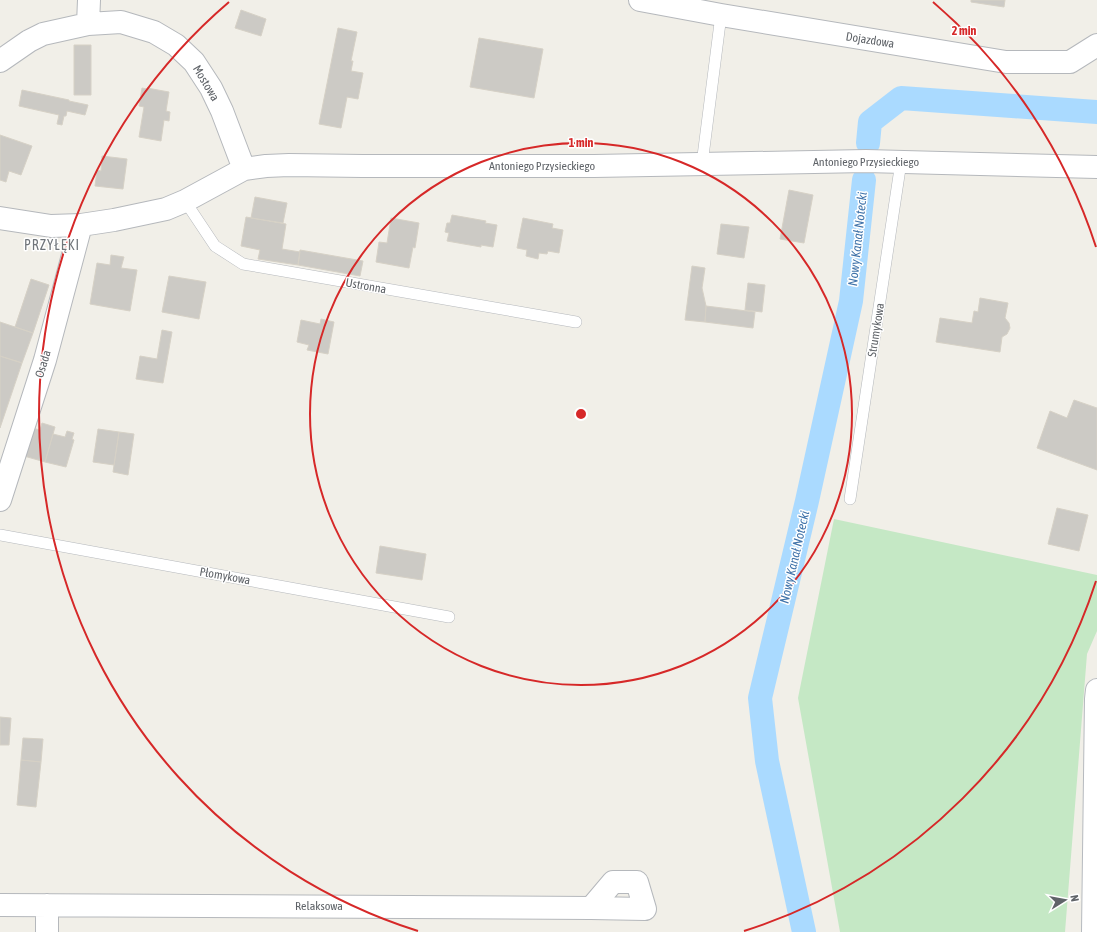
<svg xmlns="http://www.w3.org/2000/svg" width="1097" height="932" viewBox="0 0 1097 932" font-family="'Asap Condensed',sans-serif">
<rect width="100%" height="100%" fill="#f1efe8"/>
<!-- green -->
<path fill="#c5e8c5" d="M834,519L1097,575V631L1087,654L1065,932H840L798,698Z"/>
<g fill="none" stroke-linecap="round" stroke-linejoin="round">
<!-- canal -->
<path stroke="#aadaff" stroke-width="24" d="M868,143L870,122L901,98L1097,112
M804,932L767,761L760,698L807,501L851,301L864,180"/>
</g>
<!-- building -->
<path fill="#cccac5" stroke="#d6d1c6" d="M971,0H1005L1004,7L971,2Z
M241,10L266,19L261,36L235,28Z
M338,28L357,32L351,61H353L351,71L363,73L358,99L347,97L341,128L319,124Z
M479,38L543,49L534,98L470,87Z
M74,45H91V95H74Z
M142,88L147,89V88L169,92L166,111L170,112L169,121L164,120L161,141L139,137L144,107L139,106Z
M22,90L69,100V101L88,105L85,115L67,111L66,116H64L62,125L57,124L59,115L19,106Z
M0,135L32,146L21,175L9,171L6,182L0,180Z
M102,156L127,159L123,189L95,186L97,170L101,171Z
M789,190L813,195L804,243L780,239Z
M255,197L287,203L283,223L251,218Z
M452,215L486,221L485,223L497,225L493,247L481,245V247L447,241L449,233L445,232L447,223H450Z
M246,217L286,224L282,249L300,252L298,265L258,259L260,250L241,246Z
M391,218L419,223L415,248L413,247L409,268L376,262L379,242L387,243Z
M523,218L553,224L552,228L563,230L559,253L548,251L547,254L539,253L538,259L526,256L527,250L517,248Z
M721,224L749,227L744,258L717,254Z
M300,250L363,261L360,276L298,265Z
M111,255L124,257L121,268L137,270L130,311L90,304L97,263L110,265Z
M692,266L705,268L702,288L706,306L705,322L685,320Z
M169,276L206,282L199,319L162,312Z
M31,279L49,285L33,333L15,327Z
M748,283L765,285L762,312L745,310Z
M980,298L1008,303L1005,318L1009,323L1010,328L1007,334L1002,337L1000,352L936,342L940,318L972,323L974,311L978,312Z
M706,306L755,312L753,328L705,322Z
M321,319L334,322L328,354L307,350L309,345L297,342L301,320L320,324Z
M0,322L33,333L22,363L0,356Z
M162,330L172,332L163,383L136,379L140,356L157,359Z
M0,356L22,363L0,428Z
M1074,400L1097,408V470L1037,448L1050,411L1067,418Z
M42,423L55,427L45,462L24,456L32,428L40,430Z
M98,429L119,432L114,465L93,462Z
M67,431L74,433L72,439L74,440L66,467L45,462L53,434L65,437Z
M119,432L134,434L128,475L113,472Z
M1057,508L1088,515L1079,551L1048,544Z
M380,546L426,554L422,580L376,573Z
M0,717L11,718L9,745H0Z
M23,738L43,739L41,762L21,760Z
M21,760L41,762L36,807L17,805Z"/>
<g fill="none" stroke-linecap="round" stroke-linejoin="round">
<!-- lane casing -->
<g stroke="#b5b8bc" stroke-width="12">
<path id="lane" d="M702,164L721,15
M185,201L215,246L243,264L576,322
M850,499L901,162
M0,535L449,617"/>
</g>
<!-- street casing -->
<g stroke="#b5b8bc" stroke-width="24">
<path id="street" d="M640,0L721,15L1006,62H1070L1097,45
M88,24L89,0
M0,61L29,41L43,34L88,24L121,22L154,32L176,45L194,62L211,88L222,111L244,169
M0,218L51,226L81,225L114,220L166,209L185,201L244,169L266,166L289,165L363,166H594L866,161L1097,167
M0,500L45,360L81,225
M0,905L591,908L645,909L637,882H613L591,908
M47,905V932"/>
</g>
<!-- secondary casing -->
<g stroke="#b6babf" stroke-width="24">
<path id="secondary" d="M1093,932L1096,699L1097,690"/>
</g>
<!-- lane -->
<use href="#lane" stroke="#fff" stroke-width="11"/>
<!-- street -->
<use href="#street" stroke="#fff" stroke-width="22"/>
<!-- secondary -->
<use href="#secondary" stroke="#fff" stroke-width="22"/>
</g>
<!-- distance rings -->
<g fill="none" stroke="#d62828" stroke-width="2">
<circle cx="581" cy="414" r="271"/>
<path d="M1096 581A542 542 0 0 1 744 931M418 931A542 542 0 0 1 229 2M933 2A542 542 0 0 1 1096 247"/>
</g>
<g text-anchor="middle" stroke-width="3" stroke-linejoin="round" paint-order="stroke">
<!-- street labels -->
<g font-size="12" fill="#5f6368" stroke="#fff">
<text transform="translate(870 40) rotate(9)" y="4">Dojazdowa</text>
<text transform="translate(206 83) rotate(59)" y="4">Mostowa</text>
<text x="866" y="166">Antoniego Przysieckiego</text>
<text x="542" y="170">Antoniego Przysieckiego</text>
<text transform="translate(366 286) rotate(10)" y="4">Ustronna</text>
<text transform="translate(876 330) rotate(-81)" y="4">Strumykowa</text>
<text transform="translate(43 364) rotate(-73)" y="4">Osada</text>
<text transform="translate(225 576) rotate(10)" y="4">Płomykowa</text>
<text x="319" y="910">Relaksowa</text>
</g>
<!-- water labels -->
<g font-size="13" font-style="italic" fill="#4174aa" stroke="#fff">
<text transform="translate(857 239) rotate(-84)" y="5">Nowy Kanał Notecki</text>
<text transform="translate(794 557) rotate(-77)" y="5">Nowy Kanał Notecki</text>
</g>
<!-- quarter labels -->
<g font-size="14" letter-spacing="1" fill="#70757a" stroke="#fff">
<text x="52" y="250">PRZYŁĘKI</text>
</g>
</g>
<circle cx="581" cy="414" r="6" fill="#d62828" stroke="#fff" stroke-width="2"/>
<g font-size="12" text-anchor="middle" font-weight="bold" fill="#d62828" stroke="#fff" stroke-width="3" stroke-linejoin="round" paint-order="stroke">
<text x="964" y="35">2 min</text>
<text x="581" y="147">1 min</text>
</g>
<!-- north arrow -->
<g transform="translate(1065 900) rotate(79)" stroke="#ffffff" stroke-width="3" paint-order="stroke">
<path d="M0-3L7 15L0 10L-7 15Z" fill="#5f6368"/>
<text y="-6" font-size="11" font-weight="bold" text-anchor="middle" fill="#5f6368">N</text>
</g>
</svg>
